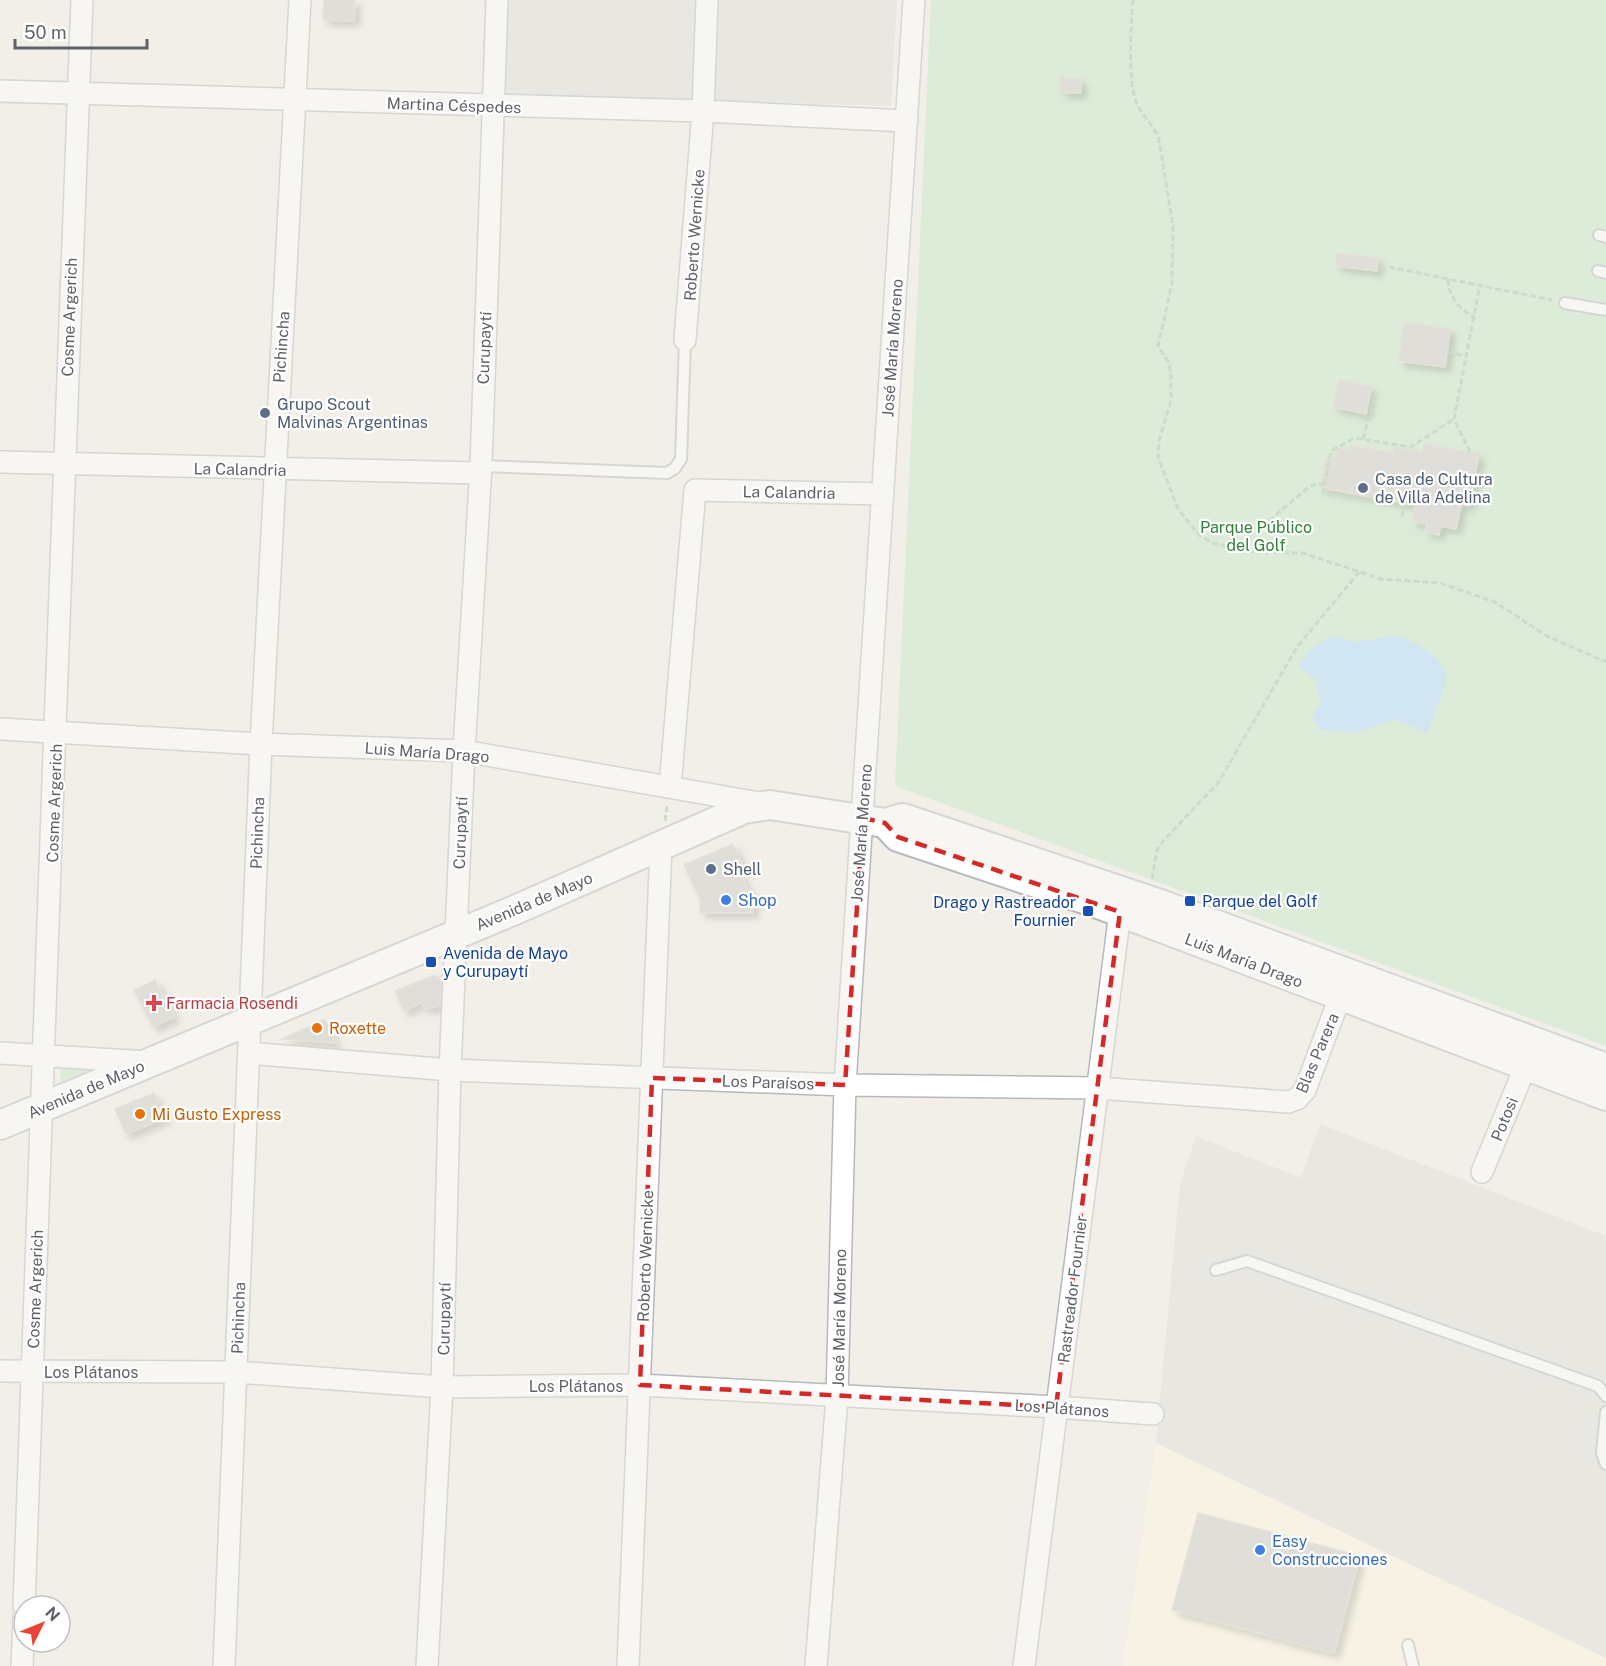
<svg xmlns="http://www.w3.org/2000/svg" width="1606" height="1666" viewBox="0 0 1606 1666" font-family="'Public Sans',sans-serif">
<defs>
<filter id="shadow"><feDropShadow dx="5.5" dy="5.5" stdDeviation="3" flood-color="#0004"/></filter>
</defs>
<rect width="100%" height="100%" fill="#f1efe8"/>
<!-- commercial -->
<path fill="#fef7e0" d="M1156,1443L1606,1658V1666H1123Z"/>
<!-- industrial -->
<path fill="#e0deda" d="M508,0H897L891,106L504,94Z
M1320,1124L1606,1236V1658L1156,1443L1180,1184L1196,1136L1301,1178Z"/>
<!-- green -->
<path fill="#c5e8c5" d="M931,0H1606V1046L895,786Z
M61,1062L107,1070L60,1088Z"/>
<!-- water -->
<path fill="#aadaff" d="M1396,636C1419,643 1441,655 1447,679L1428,731L1425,733L1395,719L1355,733L1320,730L1312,718L1321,703L1315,679L1298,667L1308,651L1327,638L1339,637L1352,642Z"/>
<!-- building -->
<path fill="#cccac5" stroke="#d6d1c6" stroke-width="1.5" filter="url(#shadow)" d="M324,0H355L354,21L323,20Z
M1061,78L1081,79V93H1061Z
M1337,253L1378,258L1377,271L1336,266Z
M1404,323L1450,329L1445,367L1399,361Z
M1339,380L1371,387L1366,414L1333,407Z
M1424,444L1479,454L1469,506L1461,504L1456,529L1440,526L1439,535L1425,532L1427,524L1412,522L1415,505L1321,488L1326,457L1335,458L1337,448L1349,450L1350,445L1393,453L1394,447L1422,452Z
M733,844L743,866L738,868L753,901V913H700V899L684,865Z
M435,975L441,979L440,1006L425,1009L422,1002L404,1011L395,991Z
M155,980L174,1017L153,1027L134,990Z
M325,1019L336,1043L282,1039Z
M154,1093L165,1118L126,1134L115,1109Z
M1198,1513L1360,1556L1334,1653L1172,1610Z"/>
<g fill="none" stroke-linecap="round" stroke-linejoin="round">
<!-- lane casing -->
<g stroke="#b5b8bc" stroke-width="14">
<path id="lane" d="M1599,235L1606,237
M1598,271L1606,273
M1565,303L1606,310
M481,466L667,473L675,468L681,459L685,340
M1216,1270L1247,1261L1598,1386L1606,1396
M1606,1412L1602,1453L1606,1464
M1408,1645L1413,1666"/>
</g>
<!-- street casing -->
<g stroke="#b5b8bc" stroke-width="24">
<path id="street" d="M0,91L703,111L907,121
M685,340L703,111L707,0
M0,462L480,473
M0,729L261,744L464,751L759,803
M670,787L695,490L883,494
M0,1053L148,1062
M249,1053L450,1070L845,1085L1097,1088L1288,1102L1297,1099L1305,1090L1340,997
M1482,1172L1526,1065
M0,1371L236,1372L442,1387L640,1385L1056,1407L1153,1414
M24,1606C43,1071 61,535 82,0
M22,1666L24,1618
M224,1666L261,744L300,0
M427,1666L442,1387L450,1070L464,751L481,466L497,0
M628,1666L661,846
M816,1666L837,1397L845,1085L914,0
M1024,1666L1120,912"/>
</g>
<!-- secondary casing -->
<g stroke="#b6babf" stroke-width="32">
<path id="secondary" d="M885,823L898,837L1093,902L1606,1096
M0,1125L515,910L744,809L770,805L885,823L903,818L1160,904L1606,1068"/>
</g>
<!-- path -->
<path stroke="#9cc7a9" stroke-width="3" stroke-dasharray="6 3" stroke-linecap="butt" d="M1133,0C1131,25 1127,81 1137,104C1142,116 1154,125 1159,140L1173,226L1172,283L1158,346L1169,363L1171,377V400L1159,441L1158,457L1178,509L1200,536L1213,543L1251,552L1303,553L1381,579L1440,583L1495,602L1547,636L1606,662
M1389,267L1552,300
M1448,279C1449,297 1458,308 1474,317
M1447,352L1466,356
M1363,439L1375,395
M1470,452L1454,419L1480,285
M1404,505L1323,493L1331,451L1354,438L1411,447L1454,419
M1402,517L1406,492
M1269,521L1310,486L1325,483
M665,821L667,806
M1152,879L1157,850L1163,841L1218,783L1297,647L1360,571"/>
<!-- lane -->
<use href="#lane" stroke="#fff" stroke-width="10"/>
<!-- street -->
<use href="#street" stroke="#fff" stroke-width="21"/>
<!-- secondary -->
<use href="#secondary" stroke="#fff" stroke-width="28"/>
</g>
<!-- marked area -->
<path d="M0 0H1606V1666H0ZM863,818L885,823L898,837L1120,912L1056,1407L640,1385L652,1078L845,1085Z" fill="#f1efe8" fill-opacity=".55" fill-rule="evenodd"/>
<path fill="none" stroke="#d62828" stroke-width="4.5" stroke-dasharray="12 8" stroke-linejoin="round" d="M863,818L885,823L898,837L1120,912L1056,1407L640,1385L652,1078L845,1085Z"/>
<!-- markers -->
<g fill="#5c6f8a" stroke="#fff" stroke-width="2">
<circle cx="265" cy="413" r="6"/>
<circle cx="1363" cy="488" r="6"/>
<circle cx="711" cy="869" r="6"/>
</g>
<g fill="#3f7fe0" stroke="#fff" stroke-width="2">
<circle cx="726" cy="900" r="6"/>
<circle cx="1260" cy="1550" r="6"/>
</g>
<g fill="#1a4fb4" stroke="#fff" stroke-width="2">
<rect x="1184" y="895" width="12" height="12" rx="3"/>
<rect x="1082" y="905" width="12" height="12" rx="3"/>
<rect x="425" y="956" width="12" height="12" rx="3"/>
</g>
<path fill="#e0444e" stroke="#fff" stroke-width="2" d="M151 994h6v6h6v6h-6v6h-6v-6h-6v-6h6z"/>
<g fill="#e8710a" stroke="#fff" stroke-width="2">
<circle cx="317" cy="1028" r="6"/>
<circle cx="140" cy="1114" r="6"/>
</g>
<g text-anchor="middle" stroke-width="4.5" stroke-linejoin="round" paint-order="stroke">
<!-- street labels -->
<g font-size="16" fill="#5f6368" stroke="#fff">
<text transform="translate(454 105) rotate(2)" y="6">Martina Céspedes</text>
<text transform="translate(694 235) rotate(-86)" y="6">Roberto Wernicke</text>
<text transform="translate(69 317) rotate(-88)" y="6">Cosme Argerich</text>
<text transform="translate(281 347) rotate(-86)" y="6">Pichincha</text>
<text transform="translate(484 348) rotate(-88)" y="6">Curupaytí</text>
<text transform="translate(892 348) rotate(-86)" y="6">José María Moreno</text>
<text transform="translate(240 469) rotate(1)" y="6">La Calandria</text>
<text transform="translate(789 492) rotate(1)" y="6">La Calandria</text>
<text transform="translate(427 752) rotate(4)" y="6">Luis María Drago</text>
<text transform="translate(54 803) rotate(-88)" y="6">Cosme Argerich</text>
<text transform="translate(257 833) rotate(-88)" y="6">Pichincha</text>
<text transform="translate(460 833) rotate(-88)" y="6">Curupaytí</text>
<text transform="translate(861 833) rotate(-86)" y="6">José María Moreno</text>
<text transform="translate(534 901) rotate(-23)" y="6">Avenida de Mayo</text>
<text transform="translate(1244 960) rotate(21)" y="6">Luis María Drago</text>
<text transform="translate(1317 1053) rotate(-67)" y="6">Blas Parera</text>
<text transform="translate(768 1082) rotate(2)" y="6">Los Paraísos</text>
<text transform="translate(86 1089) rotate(-23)" y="6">Avenida de Mayo</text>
<text transform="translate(1504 1119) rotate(-68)" y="6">Potosi</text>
<text transform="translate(645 1256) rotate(-88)" y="6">Roberto Wernicke</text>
<text transform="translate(35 1289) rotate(-88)" y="6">Cosme Argerich</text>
<text transform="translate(1072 1289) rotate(-83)" y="6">Rastreador Fournier</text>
<text transform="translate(238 1318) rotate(-88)" y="6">Pichincha</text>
<text transform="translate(839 1318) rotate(-89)" y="6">José María Moreno</text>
<text transform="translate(444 1319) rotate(-89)" y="6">Curupaytí</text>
<text x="91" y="1378">Los Plátanos</text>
<text x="576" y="1392">Los Plátanos</text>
<text transform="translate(1062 1408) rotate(4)" y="6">Los Plátanos</text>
</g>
<!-- service labels -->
<g font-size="16" fill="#4e5e75" stroke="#fff" text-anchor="start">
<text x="277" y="410">Grupo Scout<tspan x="277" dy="18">Malvinas Argentinas</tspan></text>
<text x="1375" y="485">Casa de Cultura<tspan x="1375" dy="18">de Villa Adelina</tspan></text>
<text x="723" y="875">Shell</text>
</g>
<!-- park labels -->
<g font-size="16" fill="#348238" stroke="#fff">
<text x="1256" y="533">Parque Público<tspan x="1256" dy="18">del Golf</tspan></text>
</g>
<!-- shop labels -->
<g font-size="16" fill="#366cbe" stroke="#fff" text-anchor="start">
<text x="738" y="906">Shop</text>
<text x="1272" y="1547">Easy<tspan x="1272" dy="18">Construcciones</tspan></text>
</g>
<!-- transit labels -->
<g font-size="16" fill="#164399" stroke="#fff" text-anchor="start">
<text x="1202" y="907">Parque del Golf</text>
<text x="1076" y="908" text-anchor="end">Drago y Rastreador<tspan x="1076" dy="18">Fournier</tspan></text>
<text x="443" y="959">Avenida de Mayo<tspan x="443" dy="18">y Curupaytí</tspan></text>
</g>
<!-- health labels -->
<g font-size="16" fill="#be3a42" stroke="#fff" text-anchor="start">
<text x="166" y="1009">Farmacia Rosendi</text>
</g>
<!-- food labels -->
<g font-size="16" fill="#c56008" stroke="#fff" text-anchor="start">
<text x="329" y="1034">Roxette</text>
<text x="152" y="1120">Mi Gusto Express</text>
</g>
</g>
<!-- north arrow -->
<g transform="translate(42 1624) rotate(47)"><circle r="28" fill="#ffffff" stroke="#bfc1c3" stroke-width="1.5"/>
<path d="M0-4.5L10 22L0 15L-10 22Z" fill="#ea4335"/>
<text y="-9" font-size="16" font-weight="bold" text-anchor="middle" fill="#5f6368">N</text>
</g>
<!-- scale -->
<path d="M15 39v9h132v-9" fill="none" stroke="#5f6368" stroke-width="3"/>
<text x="24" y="39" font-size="18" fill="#5f6368" stroke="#ffffff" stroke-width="4.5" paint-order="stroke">50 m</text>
</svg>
